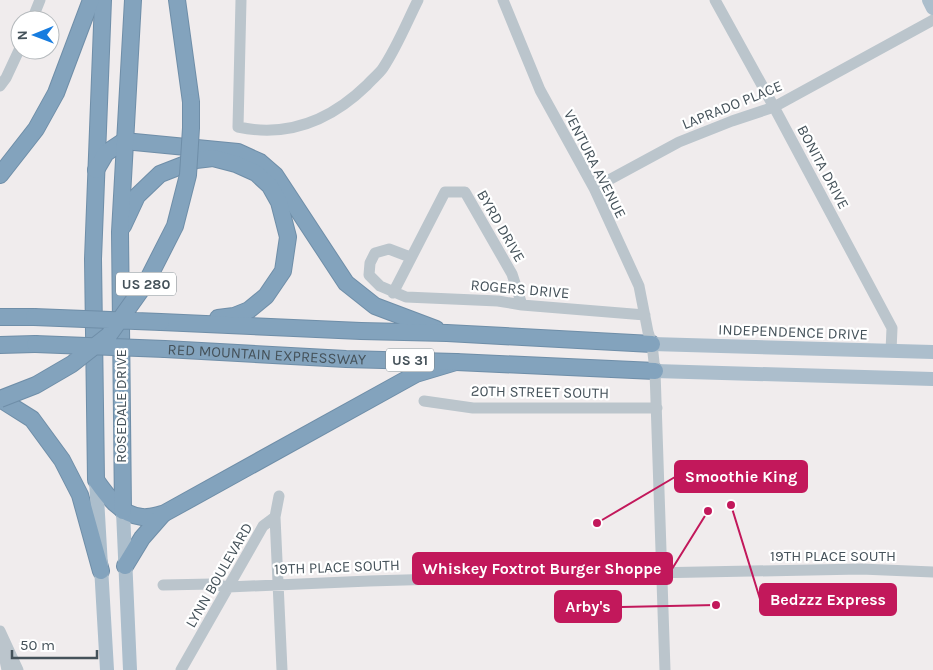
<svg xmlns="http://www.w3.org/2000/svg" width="933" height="670" viewBox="0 0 933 670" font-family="Karla,sans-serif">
<rect width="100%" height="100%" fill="#f0eced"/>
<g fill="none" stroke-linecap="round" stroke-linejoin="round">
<!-- highway casing -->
<g stroke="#6f8ea8" stroke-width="18">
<g id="highway">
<path d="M103,0L93,259L96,480C107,496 121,515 142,517C149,518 157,515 163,514L416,374L456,362"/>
<path d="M177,0L191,102"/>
<path d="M96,170L106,153L124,141L238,152L260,162L275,175L346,283L375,306L436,329"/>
<path d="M0,175L36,129L56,93L91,0"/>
<path d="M123,226L137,196L160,174L196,160L213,158L236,164L256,173L270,186L279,202L288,237L283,271L266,296L249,310L234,316L218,318"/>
<path d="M0,317H34"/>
<path d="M161,322L361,331L447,333L652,344"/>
<path d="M0,345L35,344"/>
<path id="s1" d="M165,349L346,359L456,362L655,371"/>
<path d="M0,399L32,419L62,460L80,495L101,571"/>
<path d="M123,511L120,232L133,0"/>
<path d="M125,566L142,538L163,514"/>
</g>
</g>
<!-- minor -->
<path stroke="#bbc5cc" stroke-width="11" d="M241,0L238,127C289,138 331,120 367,85C372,79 379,74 383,68C397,47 407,22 418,0
M503,0L540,90L594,188L639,286L648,332L652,344L655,371L665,670
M715,0L774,107L892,328L891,351
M32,20L40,0
M0,86L6,78L20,48
M594,188L679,142L732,121L774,107L933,20
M410,257L389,249L375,253L370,263L369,275L380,286L406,297L498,301L522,305L645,315
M393,293L445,192H465L512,274L522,305
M424,401L473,408H657
M275,517L282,670
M163,585L212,584L228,587L369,581L650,573L861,569L933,572
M0,631L18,670
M2,646L7,670
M181,670L263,526L275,517L279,496"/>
<!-- major -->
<path stroke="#acbecc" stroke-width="14" d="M929,0L933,8
M652,344L933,352
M655,371L933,379
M96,480L107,670
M123,511L130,670"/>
<!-- highway -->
<use href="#highway" stroke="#83a3bd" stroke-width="16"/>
<!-- highway-bridge casing -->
<g stroke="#6f8ea8" stroke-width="18" stroke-linecap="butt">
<path id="highway-bridge" d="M34,317L161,322
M35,344L165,349
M0,399L36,385L72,364L109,335L146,283L175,226L188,175L191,128V102"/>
</g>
<!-- highway-bridge -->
<use href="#highway-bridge" stroke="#83a3bd" stroke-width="16"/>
</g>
<g text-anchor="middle" stroke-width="4.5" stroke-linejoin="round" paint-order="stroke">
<!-- shield labels -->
<g fill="#fff" stroke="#7d868c" stroke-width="1">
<rect x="116" y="272.5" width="60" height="23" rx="4"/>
<rect x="386" y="348.5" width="48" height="23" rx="4"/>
</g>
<g font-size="14" font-weight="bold" fill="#45525a">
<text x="146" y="289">US 280</text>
<text x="410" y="365">US 31</text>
</g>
<!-- street labels -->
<g font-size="15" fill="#45525a" stroke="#fff">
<text transform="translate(732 105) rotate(-22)" y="5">LAPRADO PLACE</text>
<text transform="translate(595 164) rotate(63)" y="5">VENTURA AVENUE</text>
<text transform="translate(823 167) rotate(62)" y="5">BONITA DRIVE</text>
<text transform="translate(501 226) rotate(60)" y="5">BYRD DRIVE</text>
<text transform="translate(520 289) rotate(5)" y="5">ROGERS DRIVE</text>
<text transform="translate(793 332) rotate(2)" y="5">INDEPENDENCE DRIVE</text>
<text dy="5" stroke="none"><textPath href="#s1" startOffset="102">RED MOUNTAIN EXPRESSWAY</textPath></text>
<text transform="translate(540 392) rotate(1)" y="5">20TH STREET SOUTH</text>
<text transform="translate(121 406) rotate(-90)" y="5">ROSEDALE DRIVE</text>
<text x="833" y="561">19TH PLACE SOUTH</text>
<text transform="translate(337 567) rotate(-2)" y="5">19TH PLACE SOUTH</text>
<text transform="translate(219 575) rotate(-60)" y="5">LYNN BOULEVARD</text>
</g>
</g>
<!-- callouts -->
<path fill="none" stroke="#c2185b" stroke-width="2" d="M597 523L675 477M708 511L672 569M731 505L760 599M716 605L621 607"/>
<g fill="#c2185b" stroke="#fff" stroke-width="2">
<circle cx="597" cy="523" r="5"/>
<circle cx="708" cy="511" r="5"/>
<circle cx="731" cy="505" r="5"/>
<circle cx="716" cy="605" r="5"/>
</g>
<g fill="#c2185b" stroke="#c2185b" stroke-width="2">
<rect x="675" y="461" width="132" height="31" rx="5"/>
<rect x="413" y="553" width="259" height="31" rx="5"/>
<rect x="760" y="584" width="136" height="31" rx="5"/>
<rect x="555" y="591" width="66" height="31" rx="5"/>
</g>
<g font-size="16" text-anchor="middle" font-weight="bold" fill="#fff">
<text x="741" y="482">Smoothie King</text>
<text x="542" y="574">Whiskey Foxtrot Burger Shoppe</text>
<text x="828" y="605">Bedzzz Express</text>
<text x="588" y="612">Arby's</text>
</g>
<!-- north arrow -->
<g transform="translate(35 35) rotate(269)"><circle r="24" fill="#ffffff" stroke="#b5babd"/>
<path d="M0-4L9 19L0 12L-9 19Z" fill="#177cdf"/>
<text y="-8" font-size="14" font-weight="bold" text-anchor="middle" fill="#45525a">N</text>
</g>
<!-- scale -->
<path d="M12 650v8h85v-8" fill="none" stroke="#45525a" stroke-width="2.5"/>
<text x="20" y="650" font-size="15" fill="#45525a" stroke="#ffffff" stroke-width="4" paint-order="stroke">50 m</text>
</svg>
